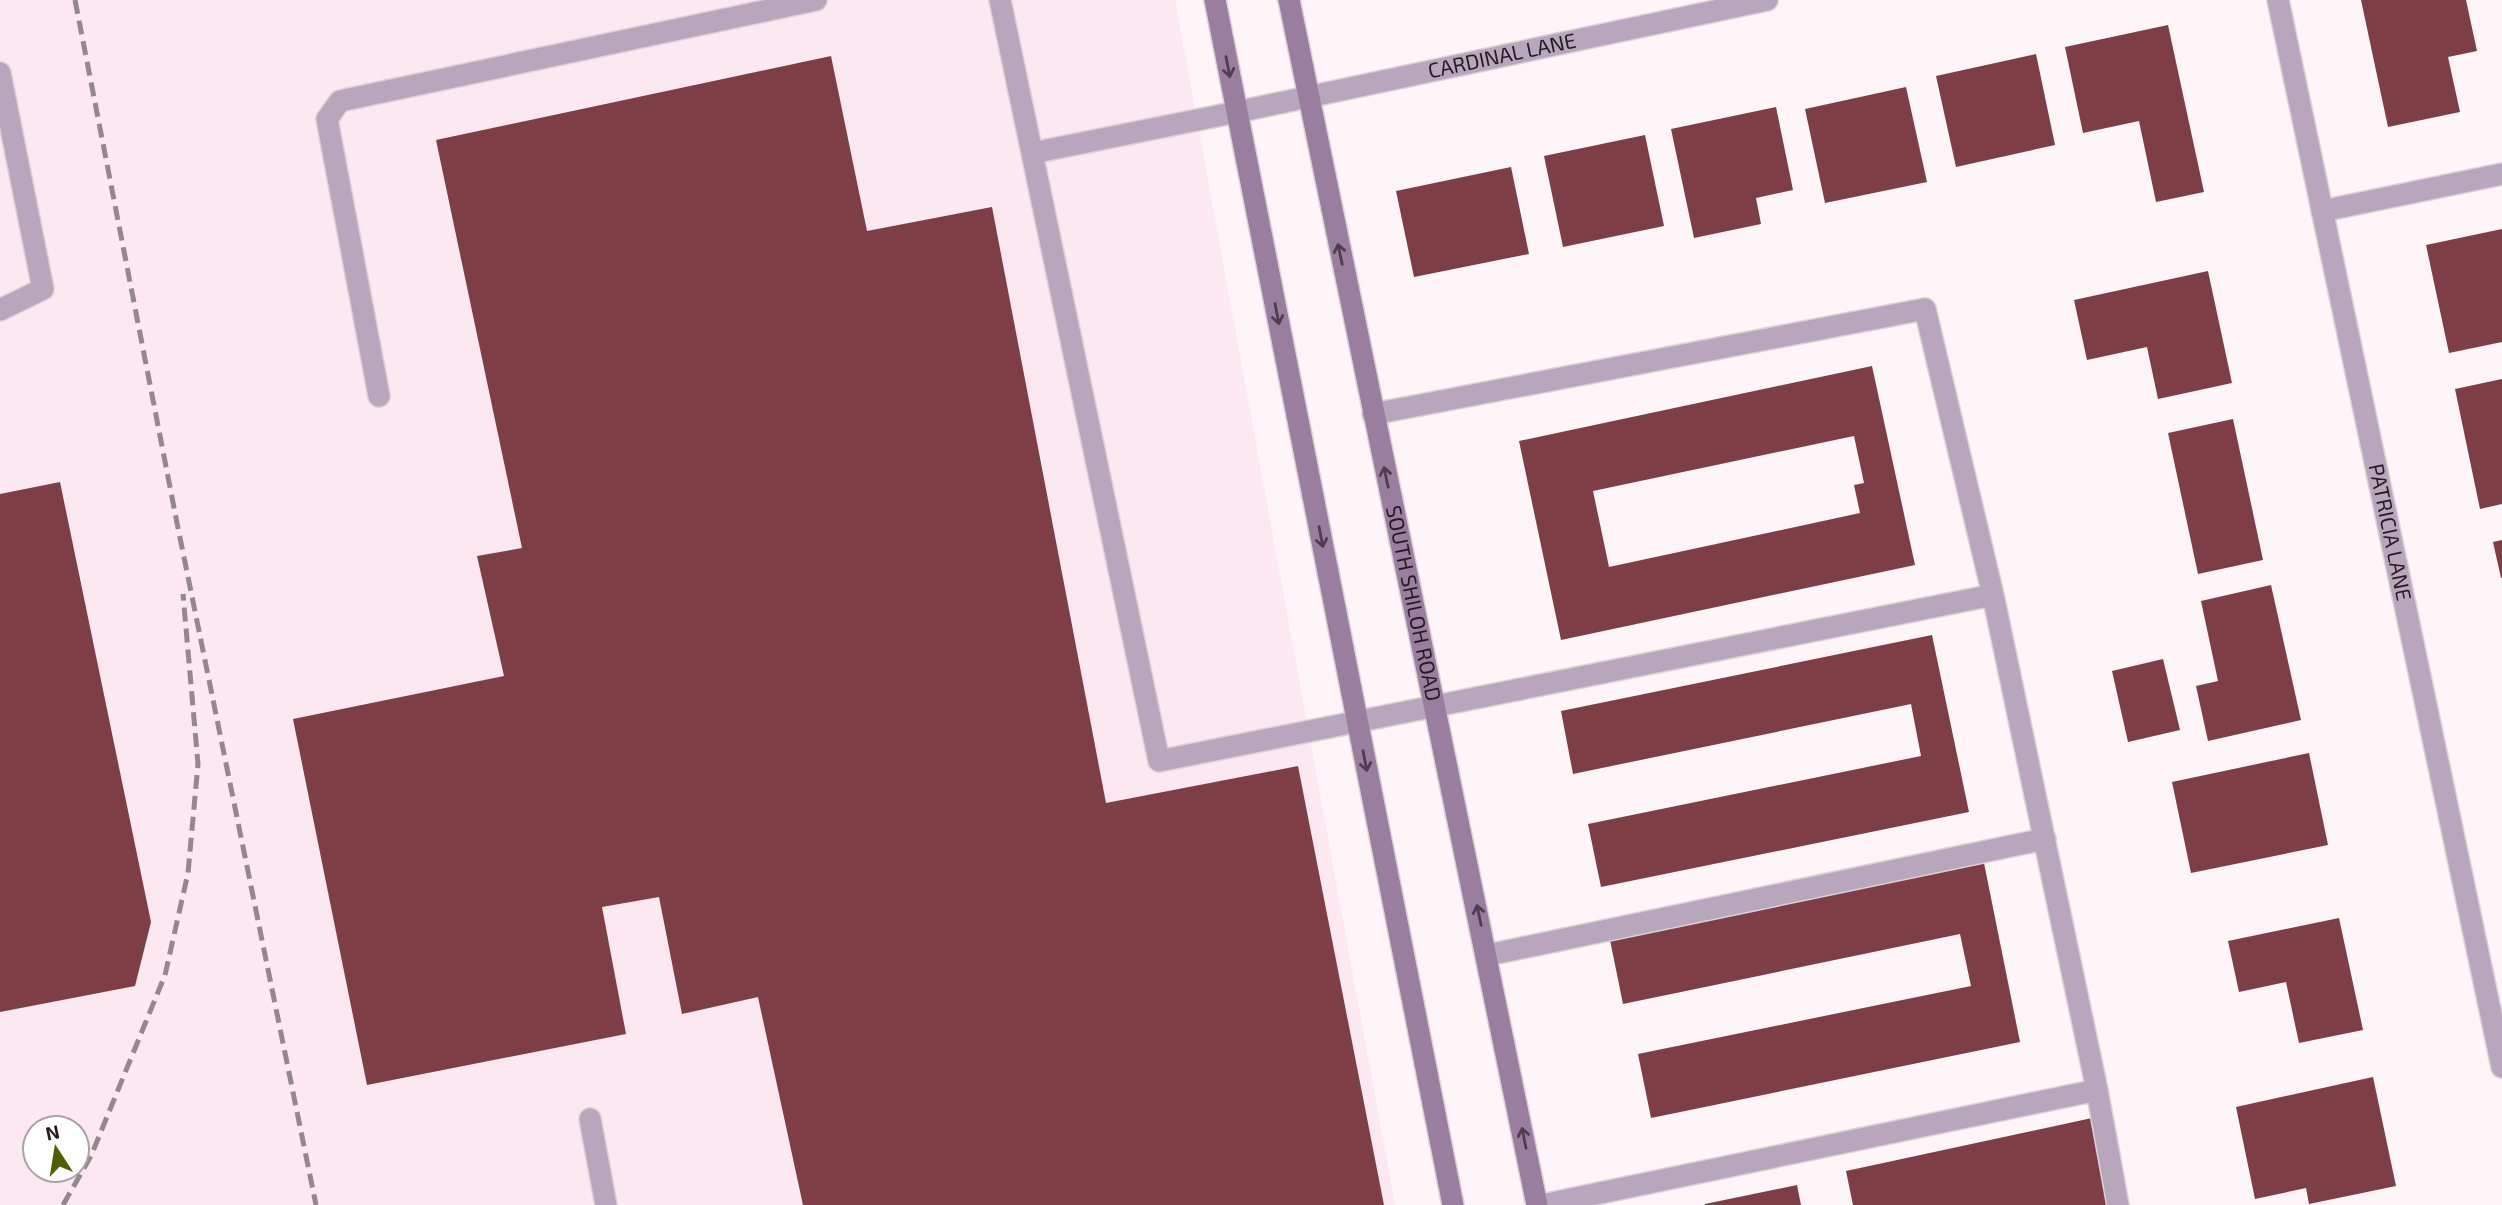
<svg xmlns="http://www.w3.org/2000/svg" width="2502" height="1205" viewBox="0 0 2502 1205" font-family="'Exo 2',sans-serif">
<rect width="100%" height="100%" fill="#fdf5f8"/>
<!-- built -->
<path fill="#fbe8f1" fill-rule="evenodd" d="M0,0H1175L1395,1205H0ZM35,1128H77V1170H35Z"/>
<!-- building -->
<path fill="#7d3e46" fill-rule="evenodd" d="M2361,0H2466L2477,51L2448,57L2460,112L2388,127Z
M2168,25L2204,192L2156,202L2139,121L2083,133L2065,47Z
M2036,54L2055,145L1956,167L1936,76Z
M831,56L867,231L992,207L1106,803L1298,766L1384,1205H803L758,997L682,1014L659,897L602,907L626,1034L367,1085L293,719L504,676L477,556L522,548L436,140Z
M1906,87L1927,182L1825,203L1805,109Z
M1776,107L1793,190L1756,198L1761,224L1694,238L1671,129Z
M1645,135L1664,226L1563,247L1544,156Z
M1511,167L1529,254L1414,277L1396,191Z
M2502,229V342L2449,353L2426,245Z
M2208,271L2232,383L2158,399L2147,347L2087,360L2074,300Z
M1872,366L1915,565L1561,640L1519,441ZM1854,436L1864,483L1854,485L1860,513L1609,567L1593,491Z
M2502,379V504L2480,509L2455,389Z
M2233,419L2263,560L2198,574L2168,433Z
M60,482L151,922L135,986L0,1012V494Z
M2502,540V578H2501L2493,542Z
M2271,585L2301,720L2208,741L2196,686L2218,681L2201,601Z
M1932,635L1969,812L1601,887L1588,824L1921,756L1911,704L1573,774L1561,711Z
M2163,659L2180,730L2128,742L2112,671Z
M2309,753L2328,845L2191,873L2172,782Z
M1984,863L2020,1042L1651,1118L1638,1054L1971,986L1960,934L1623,1004L1610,940Z
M2339,918L2363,1030L2299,1043L2286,982L2239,992L2228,941Z
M2373,1077L2396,1186L2309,1204L2306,1188L2255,1199L2236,1107Z
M2092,1118L2111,1205H1853L1846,1171Z
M1797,1185L1801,1205H1705V1204Z"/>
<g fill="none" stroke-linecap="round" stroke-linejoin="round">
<!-- service casing -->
<g stroke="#dbd2d6" stroke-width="24">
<path id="service" d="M1000,0L1032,153
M0,73L43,289L0,310
M1237,112L1032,153L1159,761L1993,595
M2322,211L2502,174
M379,396L327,119L340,101L816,0
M1373,414L1925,309L1993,595L2097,1090L1542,1205
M1488,955L2045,839
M2097,1090L2118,1205
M590,1119L606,1205"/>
</g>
<!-- minor casing -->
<g stroke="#dbd2d6" stroke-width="24">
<g id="minor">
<path id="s1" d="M2278,0L2502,1067"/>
<path id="s2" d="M1237,112L1767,0"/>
</g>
</g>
<!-- secondary casing -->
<g stroke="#dbd2d6" stroke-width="24">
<g id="secondary">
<path d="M1215,0L1453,1205"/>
<path id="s3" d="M1289,0C1368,402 1458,803 1537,1205"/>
</g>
</g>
<!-- service -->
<use href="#service" stroke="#b8a6bd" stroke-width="21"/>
<!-- minor -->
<use href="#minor" stroke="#b8a6bd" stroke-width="21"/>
<!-- secondary -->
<use href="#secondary" stroke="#997ea0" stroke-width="21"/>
<!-- rail -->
<path stroke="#93888d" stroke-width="5" stroke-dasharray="14 7" stroke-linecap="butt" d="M75,0L177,523L316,1205
M63,1205L91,1156L165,975L188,873L198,764L183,594"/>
</g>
<!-- one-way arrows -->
<defs><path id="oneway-shaft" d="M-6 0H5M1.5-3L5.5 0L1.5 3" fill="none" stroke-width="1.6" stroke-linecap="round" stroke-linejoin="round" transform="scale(1.75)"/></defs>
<g stroke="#503d4d">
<use href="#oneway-shaft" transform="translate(1228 67) rotate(79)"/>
<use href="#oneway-shaft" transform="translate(1340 254) rotate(-102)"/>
<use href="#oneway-shaft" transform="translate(1277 314) rotate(79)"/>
<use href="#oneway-shaft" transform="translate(1386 477) rotate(-102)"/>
<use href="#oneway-shaft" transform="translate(1321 537) rotate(79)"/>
<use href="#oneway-shaft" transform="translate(1365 761) rotate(79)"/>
<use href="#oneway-shaft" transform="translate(1479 915) rotate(-102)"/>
<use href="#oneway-shaft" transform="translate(1524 1138) rotate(-101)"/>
</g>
<g text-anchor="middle" stroke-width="7" stroke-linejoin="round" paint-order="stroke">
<!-- street labels -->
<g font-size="21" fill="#281a21" stroke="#fff">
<text dy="7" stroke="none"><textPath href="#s2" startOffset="271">CARDINAL LANE</textPath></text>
<text dy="7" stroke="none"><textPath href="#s1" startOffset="544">PATRICIA LANE</textPath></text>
<text dy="7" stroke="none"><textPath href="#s3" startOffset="616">SOUTH SHILOH ROAD</textPath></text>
</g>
</g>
<!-- north arrow -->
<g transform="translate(56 1149) rotate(348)"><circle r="33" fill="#ffffff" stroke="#a9a3a6" stroke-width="2"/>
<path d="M0-5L12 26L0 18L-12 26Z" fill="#505f01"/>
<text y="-10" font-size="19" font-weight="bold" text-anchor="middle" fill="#281a21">N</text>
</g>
</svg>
